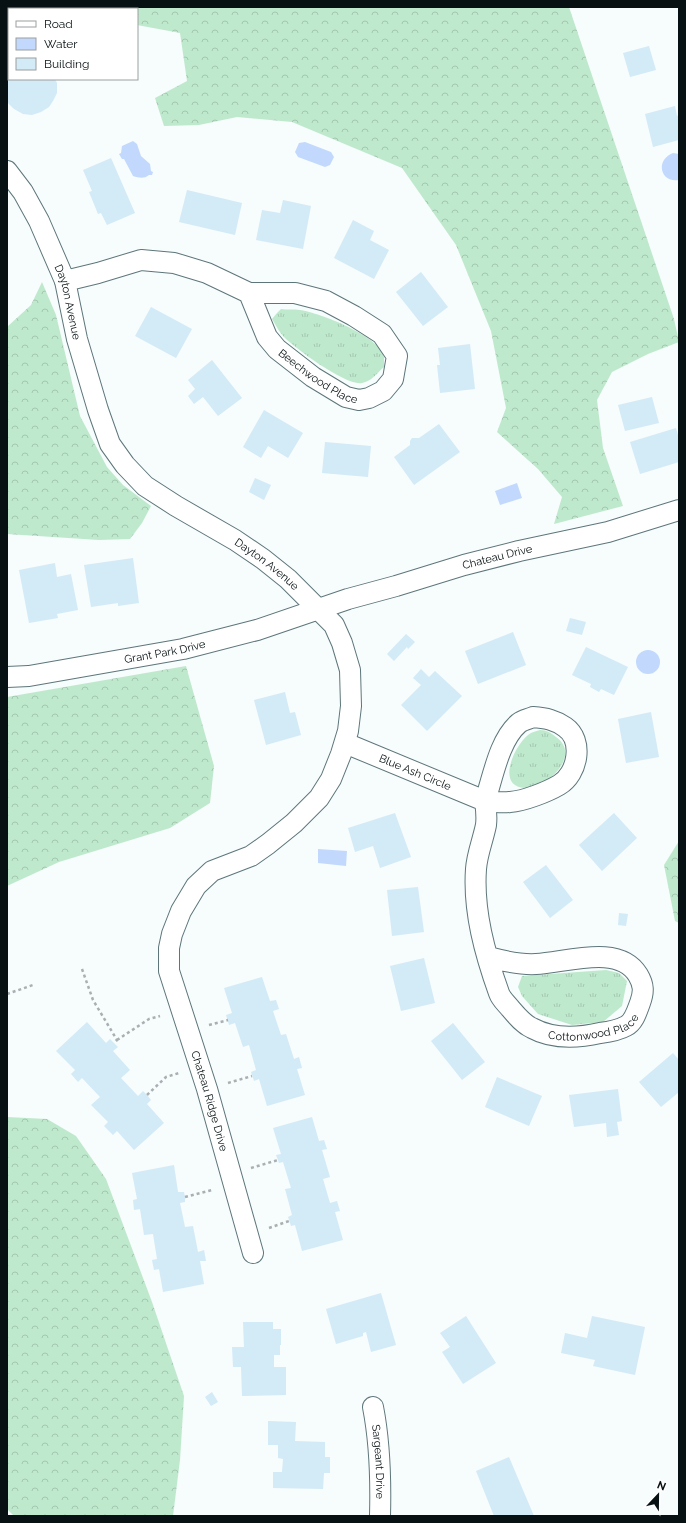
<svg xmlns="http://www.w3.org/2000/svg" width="686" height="1523" viewBox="0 0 686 1523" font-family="Raleway,sans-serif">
<defs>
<pattern id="grass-tufts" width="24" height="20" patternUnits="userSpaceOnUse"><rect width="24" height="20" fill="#bfe9cd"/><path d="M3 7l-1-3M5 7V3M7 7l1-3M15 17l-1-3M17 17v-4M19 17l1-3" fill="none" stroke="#a3c7af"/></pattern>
<pattern id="forest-crowns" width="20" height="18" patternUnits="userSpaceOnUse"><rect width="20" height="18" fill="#bfe9cd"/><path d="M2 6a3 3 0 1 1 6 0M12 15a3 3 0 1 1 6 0" fill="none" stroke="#a3c7af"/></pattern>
</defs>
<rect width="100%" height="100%" fill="#f7fcfd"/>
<!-- grass -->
<path fill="url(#grass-tufts)" d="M281,309C287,310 294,309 300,310C320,313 380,336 384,357C384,360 384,364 384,367C377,373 372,381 362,383C346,386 296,349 284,337C279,332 276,325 272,319L277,313Z
M540,730C547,730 551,733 556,737C582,755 547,789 525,788C494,787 516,741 531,733C533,732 537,731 540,730Z
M606,970L619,973L627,981L622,1006L603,1022L572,1025L538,1014L522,996L518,987L522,976Z"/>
<!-- forest -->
<path fill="url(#forest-crowns)" d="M103,7H569L674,319L679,342L648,354L612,372L597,400L603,448L623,506L554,524L562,497L538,469L497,432L506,408L491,331L456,245L402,168L292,122L237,117L199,125L164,126L155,98L187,81L180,33L137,25V9H106Z
M42,282L56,315L80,416L107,467L123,485L151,506L142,523L130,539L99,540L7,534V327L31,305Z
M186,666L214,766L210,803L170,828L59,862L7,886V697Z
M679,841V923L675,921L664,865Z
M7,1117L47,1119L76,1136L106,1179L152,1302L184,1396L180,1460L173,1516H14L7,1509Z"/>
<!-- water -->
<path fill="#c2d9fd" d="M133,141L137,144L141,156L150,164L151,171L153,172L152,175H149C144,179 139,178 133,176L124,159H122L119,154L121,153L122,146Z
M305,142L331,152L334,157L330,165L325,167L298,157L295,152L299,143Z
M673,153L679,154V180C660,183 655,160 673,153Z
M517,483L522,498L500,505L495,491Z
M636 662a12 12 0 1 1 24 0a12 12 0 1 1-24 0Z
M318,849L347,851L346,866L318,863Z"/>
<!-- building -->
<path fill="#d3eaf7" d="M649,46L656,70L630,77L623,53Z
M9,72V79H55L57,83V93L53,101L49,107L41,112L32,115L23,114L14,109L7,102V74Z
M675,106L677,116L679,115V140L653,147L645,114Z
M111,158L135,213L107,225L101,213L98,214L89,192L92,191L83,170Z
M187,190L242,203L235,235L179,222Z
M283,200L311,206L303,249L256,240L262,210L280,213Z
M353,220L374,231L370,240L389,250L374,279L334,258Z
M421,272L448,307L423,326L396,292Z
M151,307L192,329L176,358L135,336Z
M470,344L475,389L440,393L437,365H440L438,348Z
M212,360L242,398L218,416L203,397L194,404L188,396L195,389L188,380Z
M652,397L659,423L625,431L618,405Z
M264,410L303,433L288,458L268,446L261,458L243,447Z
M439,424L460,452L414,485L394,457L410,445V441L412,438H419Z
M676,428L679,439V462L640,474L630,442Z
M325,442L371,446L368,477L322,473Z
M255,478L271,485L264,500L249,492Z
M133,558L139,603L118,606V603L91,607L84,565Z
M55,563L57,577L71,574L78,610L57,614L58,618L29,623L19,570Z
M570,618L586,622L582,635L566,631Z
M513,632L526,665L478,684L465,651Z
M406,634L415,642L408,649L407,647L394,661L387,654Z
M586,647L628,667L614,695L601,689L599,692L590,687L591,684L572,675Z
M421,669L429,677L435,671L462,696L427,731L401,705L421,685L413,678Z
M285,692L290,713L295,712L301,735L266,745L254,700Z
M651,712L659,757L626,763L618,719Z
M395,813L411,857L380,868L373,846L355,852L348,828Z
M614,813L637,838L602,871L579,845Z
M546,865L573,900L550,918L523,882Z
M418,887L424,932L392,936L387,890Z
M619,913L628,914L626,926L618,925Z
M424,958L435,1003L401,1011L390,966Z
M262,977L270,1001L276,1000L279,1009L273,1011L281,1035L286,1034L294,1059L299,1057L302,1068L297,1069L305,1095L267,1106L259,1079L254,1081L251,1072L256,1070L249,1045L243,1047L235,1023L229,1025L226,1015L232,1013L224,988Z
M87,1022L106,1043L110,1039L118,1047L113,1051L130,1070L121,1078L138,1096L143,1091L147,1095L151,1100L147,1104L164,1123L134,1150L117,1131L113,1135L104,1126L108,1122L91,1105L100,1097L82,1078L78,1082L71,1074L75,1070L56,1051Z
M453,1023L485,1062L462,1080L431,1041Z
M673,1053L679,1060V1092L661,1107L639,1082Z
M497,1077L542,1096L529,1126L485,1107Z
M618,1089L622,1121L617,1122L619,1135L607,1137L606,1123L574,1127L569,1095Z
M312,1117L319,1141L324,1140L327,1149L322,1150L330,1177L323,1179L330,1203L337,1201L340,1211L335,1212L343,1240L302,1251L295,1225L291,1226L288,1217L292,1215L285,1189L291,1188L283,1162L279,1163L276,1155L281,1154L273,1128Z
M174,1165L178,1192H184L185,1197V1202L180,1203L185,1227L193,1226L198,1252L204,1250L206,1261H200L204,1284L163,1292L159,1269L154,1270L152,1260L157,1259L153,1234L144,1235L140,1209L134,1210L133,1200L137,1199L132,1173Z
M381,1293L396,1345L371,1352L366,1332L363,1333V1336L336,1344L326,1309Z
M466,1316L496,1363L463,1384L442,1352L450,1347L440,1333Z
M592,1316L645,1327L635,1375L593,1366L595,1360L561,1353L565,1333L587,1338Z
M243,1322H273V1329H281V1345H280V1355H274V1367H286V1395L242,1396L241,1367H233L232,1347H244Z
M212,1392L218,1402L211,1406L205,1397Z
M268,1421L296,1422L295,1441L325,1442V1457H330V1473H324L323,1489L273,1488V1472H282L283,1459L278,1458V1445H268Z
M509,1457L534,1516H494L476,1471Z"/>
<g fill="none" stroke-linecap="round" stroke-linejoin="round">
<!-- street casing -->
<g stroke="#5d767a" stroke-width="22">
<g id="street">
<path id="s1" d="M7,171L23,192L39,221L65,281L77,339L98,410L110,444L125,465L145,486L176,506L235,540L263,559L288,579L334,625L342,643L350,670L351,706L348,731L341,754L331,779L319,798L294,823L268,844L251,856L212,871L196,886L181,911L172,934L169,948V971L207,1089L253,1253"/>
<path id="s2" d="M65,281L98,273L141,260L174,263L207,273L249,293L267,337L277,349L313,377L346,397L359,400L369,398L383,391L393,379L397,356L382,334L354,316L326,301L295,293H249"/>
<path id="s3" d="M7,677L29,676L183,649L257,630L348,599L396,586L464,565L519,551L608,532L679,510"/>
<path d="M533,717C546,718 555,720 565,727C584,740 578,774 559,785C547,792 524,801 510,802C502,803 493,802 485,801C493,777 499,740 519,723C523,720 529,719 533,717Z"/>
<path id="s4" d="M345,743L485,801C486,808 487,817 486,825C483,840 477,854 476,869C473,911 485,954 499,993C501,999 506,1003 510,1008C516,1015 523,1024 532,1028C552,1039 578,1038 600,1033C608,1032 619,1030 626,1026C634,1022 637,1011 640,1003C644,992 644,985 638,975C619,943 565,963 536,964C520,965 503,961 488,957"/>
<path id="s5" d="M373,1407C380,1443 381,1479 380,1516"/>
</g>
</g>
<!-- path -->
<path stroke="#aab0b2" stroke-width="2.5" stroke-dasharray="3 3" stroke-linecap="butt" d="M82,969L93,1000L117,1040L114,1043
M7,994L33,985
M209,1025L228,1020
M117,1040L149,1019L160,1016
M228,1083L252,1076
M147,1095L166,1077L179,1073
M251,1168L278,1160
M185,1197L212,1190
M269,1228L289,1221"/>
<!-- street -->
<use href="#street" stroke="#fff" stroke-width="20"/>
</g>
<g text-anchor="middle" stroke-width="4" stroke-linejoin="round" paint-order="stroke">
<!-- street labels -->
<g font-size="11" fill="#071012" stroke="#fff">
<text dy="4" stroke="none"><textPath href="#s1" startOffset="146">Dayton Avenue</textPath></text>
<text dy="4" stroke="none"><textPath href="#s2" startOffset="306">Beechwood Place</textPath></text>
<text dy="4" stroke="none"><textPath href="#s3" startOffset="506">Chateau Drive</textPath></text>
<text dy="4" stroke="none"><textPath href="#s1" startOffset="494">Dayton Avenue</textPath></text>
<text dy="4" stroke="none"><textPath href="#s3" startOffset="160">Grant Park Drive</textPath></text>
<text dy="4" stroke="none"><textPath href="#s4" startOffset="76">Blue Ash Circle</textPath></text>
<text dy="4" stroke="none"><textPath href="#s4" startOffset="461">Cottonwood Place</textPath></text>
<text dy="4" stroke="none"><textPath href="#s1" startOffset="1148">Chateau Ridge Drive</textPath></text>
<text dy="4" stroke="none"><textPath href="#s5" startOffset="55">Sargeant Drive</textPath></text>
</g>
</g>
<!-- border -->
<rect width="686" height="1523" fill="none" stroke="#071012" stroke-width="16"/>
<!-- legend -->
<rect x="8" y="8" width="130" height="72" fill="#ffffff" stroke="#9c9fa0"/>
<rect x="16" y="21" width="20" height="6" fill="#ffffff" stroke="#9c9fa0"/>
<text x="44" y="28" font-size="12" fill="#071012">Road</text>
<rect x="16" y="38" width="20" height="12" fill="#c2d9fd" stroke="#9c9fa0"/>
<text x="44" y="48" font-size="12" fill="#071012">Water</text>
<rect x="16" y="58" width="20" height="12" fill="#d3eaf7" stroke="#9c9fa0"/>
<text x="44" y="68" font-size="12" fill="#071012">Building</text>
<!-- north arrow -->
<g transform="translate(658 1495) rotate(22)" stroke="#ffffff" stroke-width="3" paint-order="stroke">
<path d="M0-3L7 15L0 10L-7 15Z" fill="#071012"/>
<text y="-6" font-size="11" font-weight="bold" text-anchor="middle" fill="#071012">N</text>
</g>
</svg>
